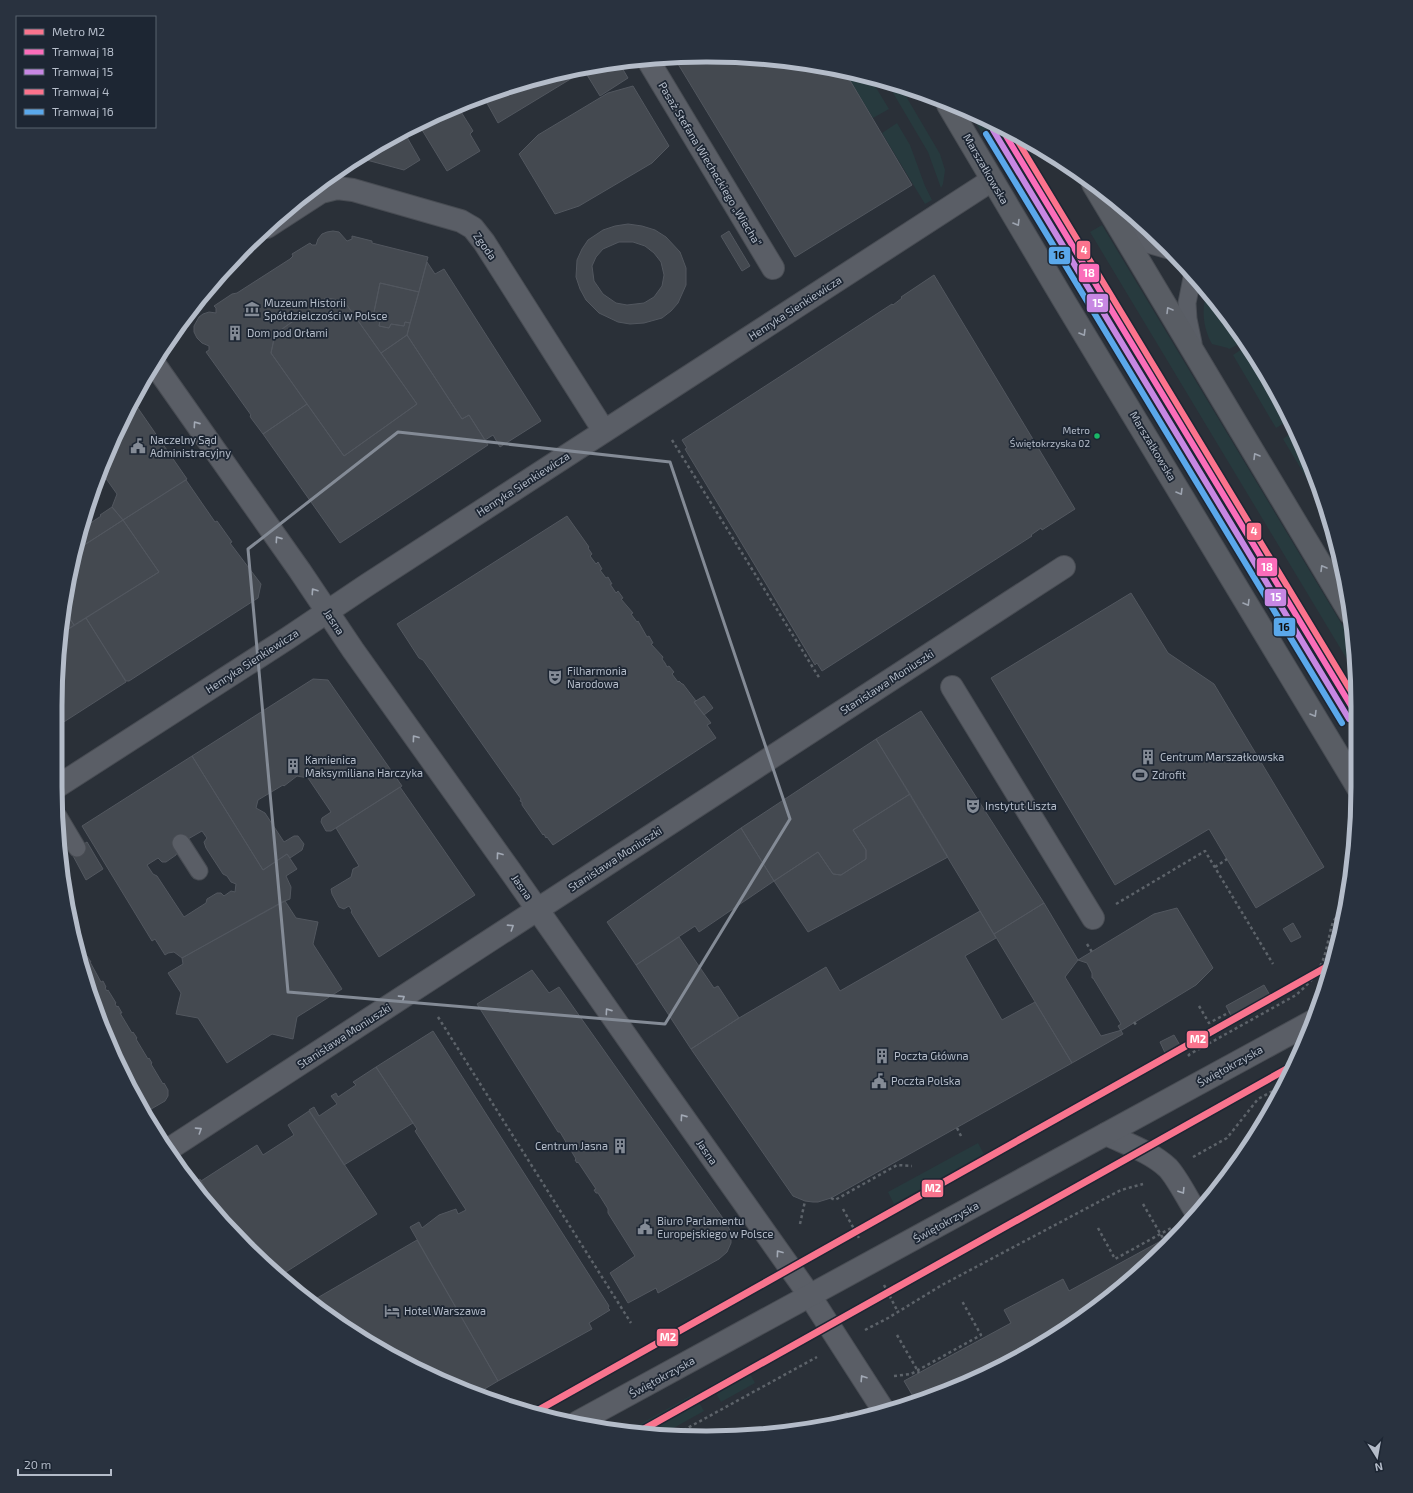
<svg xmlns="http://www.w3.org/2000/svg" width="1413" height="1493" viewBox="0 0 1413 1493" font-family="'Exo 2',sans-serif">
<rect width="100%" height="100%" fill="#2a3038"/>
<!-- green -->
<path fill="#273a3e" d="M845,72L869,76L889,109L873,118Z
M886,81L900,86L940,154L945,170L943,184L941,188L928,152Z
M969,112L987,119L1004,147L997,152L993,151Z
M897,123L910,145L925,186L932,200L925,204L882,133Z
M1102,225L1353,643L1354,671L1090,232Z
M1207,291L1239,344L1229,349L1228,348L1212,344C1203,328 1201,309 1207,291Z
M1242,349L1286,422L1276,428L1233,355Z
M1292,432C1307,456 1321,486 1327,512L1283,439Z
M978,1143L984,1154L894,1204L888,1192Z
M746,1366L755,1383L721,1402L711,1385Z
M694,1394L704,1411L661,1435L624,1433Z"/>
<!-- building -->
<path fill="#444950" stroke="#52575f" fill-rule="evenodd" d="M749,56L845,72L912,185L795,257L675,59Z
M618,61L628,78L600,96L584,70Z
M587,69L498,123L483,96L497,90Z
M633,86L669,146L652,163L579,206L555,214L519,154L538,135L608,93Z
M458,107L473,131L470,134L480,151L447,171L419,125Z
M404,132L420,160L404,170L359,158L381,142Z
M628,224L642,226L655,230L666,237L680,252L686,268V285L678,303L671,311L662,318L644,323L630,324L618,322L599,313L586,300L580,289L576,277L577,260L582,249L588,240L603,230L615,226ZM619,242H633L645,246L654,253L661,262L664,275L662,286L654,297L644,303L627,305L616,303L603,294L594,281L592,266L596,257L603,249Z
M333,231L339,232L347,241L352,239V236L372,241V243L428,257L419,292L380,283L374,312L380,321L379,326L389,328L391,324L404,326L405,322L410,323L407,335L381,353L344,301L326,298L275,334L271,353L307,404L263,434L251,418L250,416L251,415L206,352L209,350V346L202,343L197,338L194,332V326L199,317L203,314L209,312L216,313V308L214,306L232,294L237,293L290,259L293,256L292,254L310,243L312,245H316L318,239L322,234L327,232Z
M729,231L750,266L742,271L721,236Z
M427,262L435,274L444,269L541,421L500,447L493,435L485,440L469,415L462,419L407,335Z
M934,275L1075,509L1042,530L1041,528L1031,535L1032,536L822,671L817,663L815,665L685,449L687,448L682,440L892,304L893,305L902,298L901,297Z
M380,283L419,292L410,323L405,322L404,326L391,324L389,328L379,326L380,321L374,312Z
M326,298L344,301L417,404L344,456L271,353L275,334Z
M407,335L462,419L469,415L488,445L340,543L263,434L307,404L344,456L417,404L381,353Z
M133,401L187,479L123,520L112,507L117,494L102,473L122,418Z
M186,480L215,522L217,521L232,542L230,543L261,584L258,598L129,681H126L86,618L159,572L123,520Z
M112,507L123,520L75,551L80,530L101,516L100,515Z
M567,516L589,547L588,548L592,554L590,556L596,564L598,562L602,569L600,570L606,578L608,577L612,584H610L616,593L618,591L623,598L621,599L633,613L631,614L637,622L638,621L647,637L649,636L653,643L651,644L663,657L662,659L665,663L667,667L669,666L674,672L672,674L678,682L679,681L682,684H683L696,701L694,702L711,723L707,725L716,738L553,845L547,837L546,838L544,834L543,835L522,805V802L520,801L521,799L423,660L419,658L397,624Z
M123,520L159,572L74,625L65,611L75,551Z
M1131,593L1168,653L1214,684L1324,867L1256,908L1209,829L1115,885L991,678Z
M65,611L74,625L61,634Z
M86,618L126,682L56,727V664L59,646L61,645V634Z
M313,679L328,680L402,786L331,831H326L321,822L322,818L331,812L308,778L297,776L284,786L283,785L258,800L256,808L265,813L284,842L294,836H298L304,844L302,850L290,858L287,854L263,870L192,756Z
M704,696L713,708L704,715L694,702Z
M921,711L1044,903L994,934L876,739Z
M876,739L910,794L853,830L866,850V859L841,875L833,874L818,852L774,881L741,828Z
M192,756L263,870L287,854L297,869L286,876L291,887L290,899L282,902L182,958L174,952L168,953L165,955L155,939L152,941L82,826ZM202,831L207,838L204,842L206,848L223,874L227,876L231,882L236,884L235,892L231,891L224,896L221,893H217L207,899L206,903L184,917L157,876L153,874L147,865L158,858L162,862H166L176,855L181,843Z
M400,787L475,895L379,957L351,912L352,911L349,906L344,909L339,907L332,894L331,889L351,877L353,869L359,866L336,828Z
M910,794L948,857L808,932L774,881L818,852L833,874L841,875L866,859V850L853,830Z
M741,828L774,881L699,932L695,926L636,965L607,922Z
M87,842L103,869L86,880L71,852Z
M285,901L296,918L318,922L313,944L342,989L297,1017L293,1039L272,1034L227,1063L198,1018L176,1014L181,993L168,973L183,964L182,958Z
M1044,903L1078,960L1087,963L1092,973V978H1093L1121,1024L1118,1026L1123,1034L1072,1063L994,934Z
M1177,908L1213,968L1196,985L1122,1030L1101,1036L1065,977L1078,960L1154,914Z
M980,911L996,938L965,956L1002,1020L1035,1002L1072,1063L831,1198L818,1202H813L805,1201L793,1196L691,1049L739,1018L826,967L840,991Z
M1293,923L1301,937L1291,942L1283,929Z
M679,937L714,988L718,986L739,1018L691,1049L636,965Z
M75,938L86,956H87L91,962H90L101,982L103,981L106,987L105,988L107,991L108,990L116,1003L115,1004L117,1007L118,1006L122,1013H120L132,1033L133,1032L137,1038L136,1039L148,1059L149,1058L152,1063L151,1064L163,1084L164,1083L168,1090V1096L165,1101L146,1112L105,1036Z
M532,970L549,993L559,987L727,1224L731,1233V1243L727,1252L719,1259L658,1293L656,1288L628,1303L610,1273L635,1256L608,1213V1209L598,1193H596L594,1190L596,1189L578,1162L577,1163L575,1160L576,1159L560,1132H558L477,1004Z
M1264,985L1271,997L1233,1019L1226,1006Z
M433,1031L609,1306L608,1308L610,1310L589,1323L592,1329L498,1381L410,1227L419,1222L422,1228L439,1215L456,1209L458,1214L466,1210L415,1131L417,1129L413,1123L376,1067Z
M1174,1035L1181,1047L1166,1055L1160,1042Z
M376,1067L413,1123L344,1165L309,1110L314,1107L319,1116L337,1104L331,1096L336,1093L338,1097L356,1085L353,1082Z
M309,1111L377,1214L278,1277L226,1226L201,1181L257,1145L263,1155L294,1135L288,1125Z
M200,1179L201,1181L226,1226L217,1216L192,1184Z
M1179,1231L1167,1247L1103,1303L1032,1351L917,1403L904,1381L1011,1323L1004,1310L1063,1279L1069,1291Z
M417,1240L498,1381L476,1394L381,1351L312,1301Z
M847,1412L851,1419L823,1425Z"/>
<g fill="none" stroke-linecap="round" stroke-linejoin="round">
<!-- service casing -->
<g stroke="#484c53" stroke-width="19">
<path id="service" d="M1121,228L1144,243L1168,250
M1193,273L1187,303L1188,319L1193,343
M58,816L77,848
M181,843L199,871"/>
</g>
<!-- pedestrian casing -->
<g stroke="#484c53" stroke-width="24">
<path id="pedestrian" d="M648,60L773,268
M952,687L1093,918"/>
</g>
<!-- minor casing -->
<g stroke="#484c53" stroke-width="24">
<path id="minor" d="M267,227L321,192L337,188L353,190L461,221L473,228L484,242L604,431
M155,365L300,571L353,650L509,869L645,1063L810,1296L884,1411
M55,788L288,638L367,585L992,180
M1106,1134C1127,1144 1151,1152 1168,1168C1178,1179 1188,1200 1196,1212
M166,1151L1064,567"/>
</g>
<!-- tertiary casing -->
<g stroke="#484c53" stroke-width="24">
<path id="tertiary" d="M578,1422L1313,1021"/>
</g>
<!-- secondary casing -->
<g stroke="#484c53" stroke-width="24">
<path id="secondary" d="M948,105L1063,299L1358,788
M1093,184L1350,613"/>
</g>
<!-- path -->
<path stroke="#5d636a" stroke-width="2.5" stroke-dasharray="3 3" stroke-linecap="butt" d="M1253,355L1279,398
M672,440L820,679
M1215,867L1227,859
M1116,904L1205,851L1273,964
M1087,944L1092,952
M1199,1006L1209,1023L1230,1012
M438,1017L631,1323
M1134,1022L1137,1026
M1188,1056L1190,1054L1296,995C1305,987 1315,978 1320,967C1327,953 1328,937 1333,922L1337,916L1346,909
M957,1128L962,1138
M1193,1157L1227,1138L1258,1099L1282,1086
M831,1198L835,1200L897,1165L912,1166
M1143,1204L1164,1240
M843,1209L859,1238
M800,1224L805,1201
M1098,1228L1115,1259L1173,1227
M884,1285L898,1312
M865,1330L888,1318L942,1285L1121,1190L1143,1184
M897,1335L919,1373
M894,1376L911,1374L981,1335L962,1301
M673,1436L817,1357"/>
<!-- service -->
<use href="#service" stroke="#5a5e66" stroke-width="17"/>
<!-- pedestrian -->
<use href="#pedestrian" stroke="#5a5e66" stroke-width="22"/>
<!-- minor -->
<use href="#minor" stroke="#5a5e66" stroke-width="22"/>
<!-- tertiary -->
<use href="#tertiary" stroke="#5a5e66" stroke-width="22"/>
<!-- secondary -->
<use href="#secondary" stroke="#595d64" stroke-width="22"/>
<!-- tram-1 casing -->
<g stroke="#1d2633" stroke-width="9">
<path id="tram-1" d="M1000,126L1356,714"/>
</g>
<!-- tram-2 casing -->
<g stroke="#1d2633" stroke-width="9">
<path id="tram-2" d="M993,130L1349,719"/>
</g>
<!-- tram-3 casing -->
<g stroke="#1d2633" stroke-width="9">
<path id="tram-3" d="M1014,135L1355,698"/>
</g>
<!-- tram-4 casing -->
<g stroke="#1d2633" stroke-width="9">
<path id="tram-4" d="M986,134L1342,723"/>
</g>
<!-- tram-1 -->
<use href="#tram-1" stroke="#fb6dba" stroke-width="6"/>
<!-- tram-2 -->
<use href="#tram-2" stroke="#c787e3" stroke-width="6"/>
<!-- tram-3 -->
<use href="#tram-3" stroke="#fc738d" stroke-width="6"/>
<!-- tram-4 -->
<use href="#tram-4" stroke="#5aa8eb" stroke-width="6"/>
<!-- metro-1 casing -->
<g stroke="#1d2633" stroke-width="10">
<path id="metro-1" d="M535,1412L1330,965
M637,1433L1292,1066"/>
</g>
<!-- metro-1 -->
<use href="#metro-1" stroke="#f9748e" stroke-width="7"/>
</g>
<!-- one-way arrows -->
<defs><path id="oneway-chevron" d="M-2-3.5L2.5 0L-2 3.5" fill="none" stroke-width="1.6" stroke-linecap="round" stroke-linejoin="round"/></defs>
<g stroke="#9da4b0">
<use href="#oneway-chevron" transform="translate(1017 223) rotate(59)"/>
<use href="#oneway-chevron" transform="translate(1169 310) rotate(-121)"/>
<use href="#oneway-chevron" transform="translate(1083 333) rotate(59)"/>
<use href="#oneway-chevron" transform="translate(1256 456) rotate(-121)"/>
<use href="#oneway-chevron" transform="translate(1180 492) rotate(59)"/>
<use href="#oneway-chevron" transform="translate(1323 568) rotate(-121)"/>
<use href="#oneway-chevron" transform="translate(1247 603) rotate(59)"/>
<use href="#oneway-chevron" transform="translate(1314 714) rotate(59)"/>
</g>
<g stroke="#a2a9b5">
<use href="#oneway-chevron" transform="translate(196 424) rotate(-125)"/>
<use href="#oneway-chevron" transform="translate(278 539) rotate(-125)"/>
<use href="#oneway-chevron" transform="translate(314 591) rotate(-124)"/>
<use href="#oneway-chevron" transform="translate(415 738) rotate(-126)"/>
<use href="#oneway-chevron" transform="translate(499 855) rotate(-126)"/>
<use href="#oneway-chevron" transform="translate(511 927) rotate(-33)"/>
<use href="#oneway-chevron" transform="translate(402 998) rotate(-33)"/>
<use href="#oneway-chevron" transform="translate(608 1011) rotate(-125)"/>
<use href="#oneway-chevron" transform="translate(683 1117) rotate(-125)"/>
<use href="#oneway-chevron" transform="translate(199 1130) rotate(-33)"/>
<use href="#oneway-chevron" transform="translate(1182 1191) rotate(58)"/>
<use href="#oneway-chevron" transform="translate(779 1253) rotate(-126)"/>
<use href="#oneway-chevron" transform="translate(863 1378) rotate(-123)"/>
</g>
<!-- marked area -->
<path fill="none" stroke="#848b96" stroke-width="3" stroke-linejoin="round" d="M398,432L670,462L790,819L665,1024L288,992L248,549Z"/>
<!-- icons -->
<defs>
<g id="museum-bare" transform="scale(1.2)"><path d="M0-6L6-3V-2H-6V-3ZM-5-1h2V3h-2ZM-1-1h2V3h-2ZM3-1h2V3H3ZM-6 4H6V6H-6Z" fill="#848b96" stroke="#1d2633" stroke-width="2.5" paint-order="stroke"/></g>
<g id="building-bare" transform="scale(1.2)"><path d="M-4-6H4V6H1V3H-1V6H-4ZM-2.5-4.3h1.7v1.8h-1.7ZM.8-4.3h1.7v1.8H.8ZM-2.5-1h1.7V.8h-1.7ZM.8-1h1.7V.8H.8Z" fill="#848b96" stroke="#1d2633" stroke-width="2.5" paint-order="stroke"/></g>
<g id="civic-bare" transform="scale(1.2)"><path d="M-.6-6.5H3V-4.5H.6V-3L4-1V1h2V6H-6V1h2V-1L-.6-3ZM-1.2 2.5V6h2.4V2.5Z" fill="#848b96" stroke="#1d2633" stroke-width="2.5" paint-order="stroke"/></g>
<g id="theatre-bare" transform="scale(1.2)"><path d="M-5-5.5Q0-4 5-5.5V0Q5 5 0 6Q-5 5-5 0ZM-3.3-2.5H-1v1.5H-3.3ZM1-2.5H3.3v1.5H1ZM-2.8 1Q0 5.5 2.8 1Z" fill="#848b96" stroke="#1d2633" stroke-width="2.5" paint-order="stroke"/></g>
<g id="stadium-bare" transform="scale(1.2)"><path d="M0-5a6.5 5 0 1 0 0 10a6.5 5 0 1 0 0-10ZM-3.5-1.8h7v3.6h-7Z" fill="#848b96" stroke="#1d2633" stroke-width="2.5" paint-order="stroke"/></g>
<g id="hotel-bare" transform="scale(1.2)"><path d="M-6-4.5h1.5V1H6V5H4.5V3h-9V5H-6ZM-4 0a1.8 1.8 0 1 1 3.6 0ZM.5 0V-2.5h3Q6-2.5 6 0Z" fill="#848b96" stroke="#1d2633" stroke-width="2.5" paint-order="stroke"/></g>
</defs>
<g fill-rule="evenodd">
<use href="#museum-bare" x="252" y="309"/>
<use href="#building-bare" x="235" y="333"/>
<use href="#civic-bare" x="138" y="446"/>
<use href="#theatre-bare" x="555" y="677"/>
<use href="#building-bare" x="1148" y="757"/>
<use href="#building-bare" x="293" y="766"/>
<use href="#stadium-bare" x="1140" y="775"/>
<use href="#theatre-bare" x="973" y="806"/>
<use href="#building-bare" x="882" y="1056"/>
<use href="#civic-bare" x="879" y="1081"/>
<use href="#building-bare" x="620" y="1146"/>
<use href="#civic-bare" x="645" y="1227"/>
<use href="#hotel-bare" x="392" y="1311"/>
</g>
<!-- markers -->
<circle fill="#1ab867" stroke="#1d2633" stroke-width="1.5" cx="1097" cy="436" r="3.5"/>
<g text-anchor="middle" stroke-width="3.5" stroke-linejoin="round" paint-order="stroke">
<!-- bus labels -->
<g font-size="10" fill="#b4bcc9" stroke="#1d2633" text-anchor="end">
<text x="1090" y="434">Metro<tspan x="1090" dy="13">Świętokrzyska 02</tspan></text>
</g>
<!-- street labels -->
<g font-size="11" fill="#b4bcc9" stroke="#1d2633">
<text transform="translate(710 164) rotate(59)" y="4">Pasaż Stefana Wiecheckiego „Wiecha”</text>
<text transform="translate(986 169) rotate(60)" y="4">Marszałkowska</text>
<text transform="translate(485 246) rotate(55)" y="4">Zgoda</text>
<text transform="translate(795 308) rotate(-33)" y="4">Henryka Sienkiewicza</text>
<text transform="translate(1153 446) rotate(59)" y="4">Marszałkowska</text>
<text transform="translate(523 484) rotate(-33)" y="4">Henryka Sienkiewicza</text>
<text transform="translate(334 622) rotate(56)" y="4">Jasna</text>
<text transform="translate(252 661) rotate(-33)" y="4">Henryka Sienkiewicza</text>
<text transform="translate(887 682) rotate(-33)" y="4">Stanisława Moniuszki</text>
<text transform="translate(615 859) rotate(-33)" y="4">Stanisława Moniuszki</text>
<text transform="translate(522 887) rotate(55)" y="4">Jasna</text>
<text transform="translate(344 1036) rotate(-33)" y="4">Stanisława Moniuszki</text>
<text transform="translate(1230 1066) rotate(-29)" y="4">Świętokrzyska</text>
<text transform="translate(707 1152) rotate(55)" y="4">Jasna</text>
<text transform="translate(946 1222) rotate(-29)" y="4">Świętokrzyska</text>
<text transform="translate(662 1377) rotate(-29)" y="4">Świętokrzyska</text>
</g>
<!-- poi labels -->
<g font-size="11" fill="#b4bcc9" stroke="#1d2633" text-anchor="start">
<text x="264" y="307">Muzeum Historii<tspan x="264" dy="13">Spółdzielczości w Polsce</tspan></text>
<text x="247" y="337">Dom pod Orłami</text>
<text x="150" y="444">Naczelny Sąd<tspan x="150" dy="13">Administracyjny</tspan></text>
<text x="567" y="675">Filharmonia<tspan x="567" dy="13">Narodowa</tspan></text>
<text x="1160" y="761">Centrum Marszałkowska</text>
<text x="305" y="764">Kamienica<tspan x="305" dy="13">Maksymiliana Harczyka</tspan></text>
<text x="1152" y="779">Zdrofit</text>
<text x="985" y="810">Instytut Liszta</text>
<text x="894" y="1060">Poczta Główna</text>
<text x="891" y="1085">Poczta Polska</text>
<text x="608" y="1150" text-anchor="end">Centrum Jasna</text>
<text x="657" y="1225">Biuro Parlamentu<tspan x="657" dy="13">Europejskiego w Polsce</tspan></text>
<text x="404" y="1315">Hotel Warszawa</text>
</g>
</g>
<!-- crop -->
<path d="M0 0H1413V1493H0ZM706 62H707A644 644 0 0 1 1351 706V787A644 644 0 0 1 707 1431H706A644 644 0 0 1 62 787V706A644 644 0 0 1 706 62Z" fill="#29323f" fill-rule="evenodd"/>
<path fill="none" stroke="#b4bcc9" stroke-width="5" d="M706 62H707A644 644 0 0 1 1351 706V787A644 644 0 0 1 707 1431H706A644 644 0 0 1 62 787V706A644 644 0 0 1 706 62Z"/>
<g stroke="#1d2633" stroke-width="1.5">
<rect x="1076" y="240" width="15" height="20" rx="4" fill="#fc738d"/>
<rect x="1048" y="246" width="23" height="19" rx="4" fill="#5aa8eb"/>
<rect x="1078" y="263" width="22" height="20" rx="4" fill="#fb6dba"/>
<rect x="1086" y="293" width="23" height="20" rx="4" fill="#c787e3"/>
<rect x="1246" y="522" width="16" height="19" rx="4" fill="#fc738d"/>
<rect x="1256" y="557" width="22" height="20" rx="4" fill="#fb6dba"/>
<rect x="1264" y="588" width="23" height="19" rx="4" fill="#c787e3"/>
<rect x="1273" y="617" width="23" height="20" rx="4" fill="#5aa8eb"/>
<rect x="1186" y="1030" width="23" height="19" rx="4" fill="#f9748e"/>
<rect x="921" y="1179" width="23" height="19" rx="4" fill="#f9748e"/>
<rect x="656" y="1328" width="23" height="19" rx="4" fill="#f9748e"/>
</g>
<g font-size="11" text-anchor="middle" font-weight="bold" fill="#fff">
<text x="1084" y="254">4</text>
<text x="1089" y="277">18</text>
<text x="1098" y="307">15</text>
<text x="1254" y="535">4</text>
<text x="1267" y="571">18</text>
<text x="1276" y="601">15</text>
<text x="1198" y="1043">M2</text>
<text x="933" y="1192">M2</text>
<text x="668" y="1341">M2</text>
</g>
<g font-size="11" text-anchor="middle" font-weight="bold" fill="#111">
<text x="1059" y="259">16</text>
<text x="1284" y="631">16</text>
</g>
<!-- legend -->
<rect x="16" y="16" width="140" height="112" fill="#1d2633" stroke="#59626f"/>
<rect x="24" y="29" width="20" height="6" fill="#f9748e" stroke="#59626f"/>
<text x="52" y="36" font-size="12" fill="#b4bcc9">Metro M2</text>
<rect x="24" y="49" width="20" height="6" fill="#fb6dba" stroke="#59626f"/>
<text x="52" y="56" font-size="12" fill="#b4bcc9">Tramwaj 18</text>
<rect x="24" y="69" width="20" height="6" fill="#c787e3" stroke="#59626f"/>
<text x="52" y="76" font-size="12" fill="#b4bcc9">Tramwaj 15</text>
<rect x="24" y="89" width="20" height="6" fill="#fc738d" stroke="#59626f"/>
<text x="52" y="96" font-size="12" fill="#b4bcc9">Tramwaj 4</text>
<rect x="24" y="109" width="20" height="6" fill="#5aa8eb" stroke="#59626f"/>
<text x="52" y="116" font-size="12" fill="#b4bcc9">Tramwaj 16</text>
<!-- north arrow -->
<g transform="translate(1377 1457) rotate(169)" stroke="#1d2633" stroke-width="3" paint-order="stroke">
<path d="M0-3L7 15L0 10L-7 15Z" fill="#b4bcc9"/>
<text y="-6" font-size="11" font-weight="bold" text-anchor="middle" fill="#b4bcc9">N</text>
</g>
<!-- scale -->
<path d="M18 1469v6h93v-6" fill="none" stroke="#b4bcc9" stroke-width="2"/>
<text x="24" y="1469" font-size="12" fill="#b4bcc9" stroke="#1d2633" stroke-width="3" paint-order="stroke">20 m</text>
</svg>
